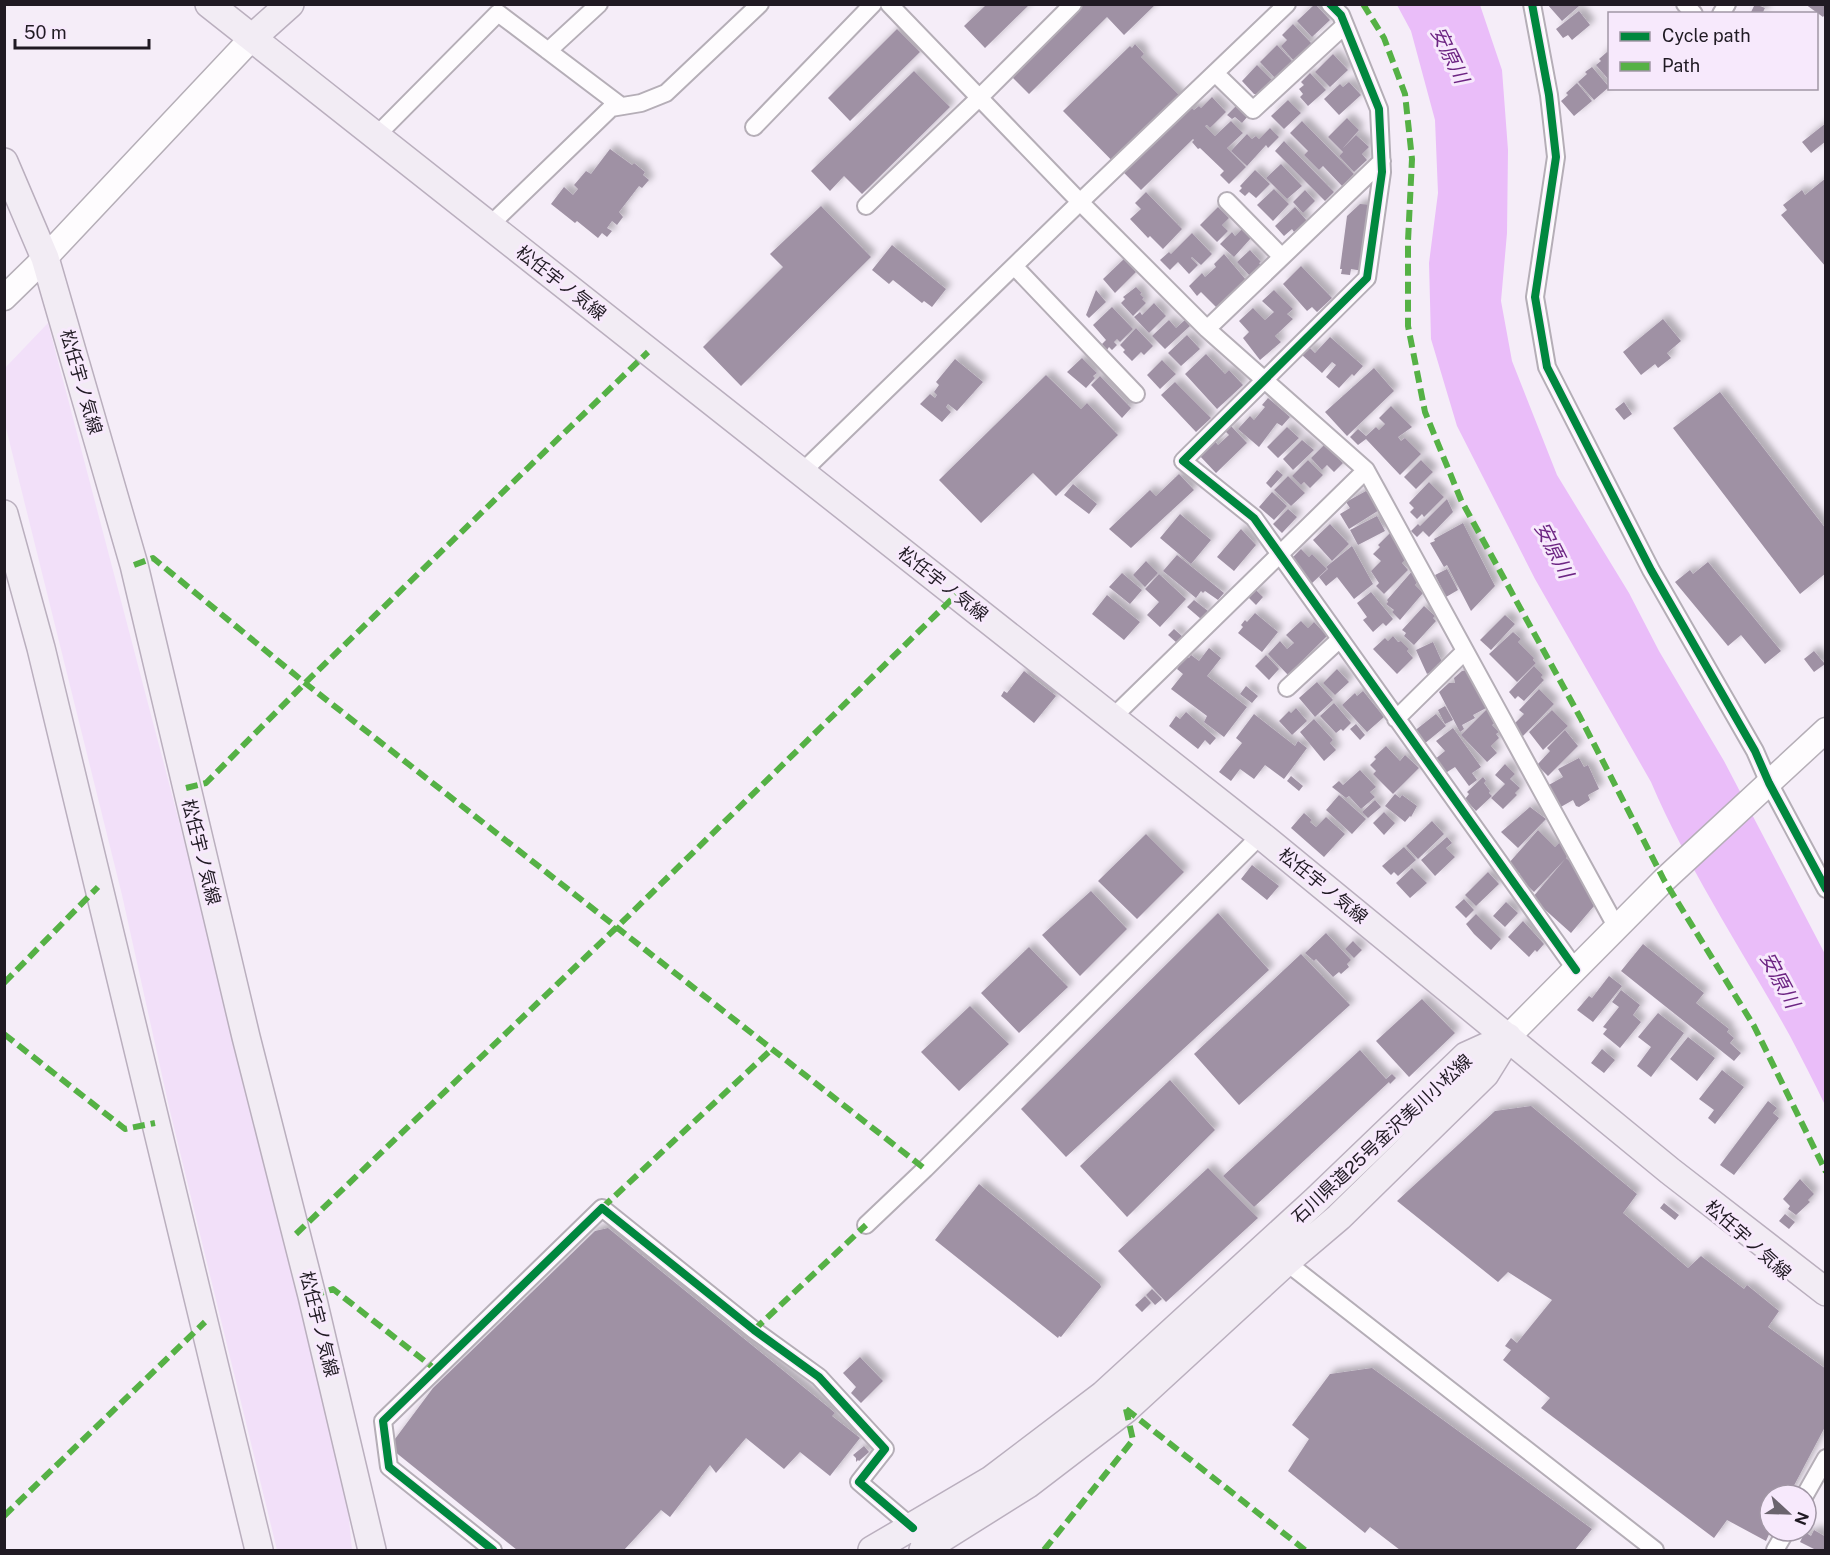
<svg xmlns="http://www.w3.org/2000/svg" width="1830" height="1555" viewBox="0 0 1830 1555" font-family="'Public Sans','Noto Sans JP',sans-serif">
<defs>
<filter id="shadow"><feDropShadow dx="5.5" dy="-5.5" stdDeviation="3" flood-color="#0004"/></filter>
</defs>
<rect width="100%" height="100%" fill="#f5edf8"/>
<!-- green -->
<path fill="#f2e0f9" d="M48,323L237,1042L347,1498L352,1550H277L169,1107L122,895L5,424L4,369Z"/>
<!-- water -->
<path fill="#eabdf9" d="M1397,5H1480L1502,70L1508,150L1507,233L1501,301L1512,361L1557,475L1629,593L1659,651L1724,761L1825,954V1105C1814,1082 1802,1059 1790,1036C1743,951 1689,871 1651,782L1535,579L1457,426L1431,339L1429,263L1438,193L1435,120L1411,31Z"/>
<!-- building -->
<path fill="#9f91a4" filter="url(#shadow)" d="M1073,4H1156L1124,35L1107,17L1029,94L1005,70Z
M1315,4L1330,20L1312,37L1297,21Z
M1547,4H1577L1579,6L1562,21Z
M1755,4L1765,8L1762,14H1750Z
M1805,4H1826V13L1823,17Z
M986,5H1029L985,48L964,26Z
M1579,11L1590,25L1572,40L1568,35L1563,38L1556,29Z
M1293,24L1312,44L1294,61L1281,46L1287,40L1282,35Z
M897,29L920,52L850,121L828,98Z
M1135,44L1144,54L1141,57L1194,110L1199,106L1201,108L1212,97L1226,112L1210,128L1207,125L1205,126L1215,136L1231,121L1243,133L1227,148L1246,167L1229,184L1220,175L1224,171L1200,148L1198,149L1192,142L1194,140L1193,139L1141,190L1063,111L1130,46L1132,48Z
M1277,45L1293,62L1275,78L1260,62Z
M1607,52L1610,54V81L1596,65L1601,61L1599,59Z
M1333,54L1348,70L1330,87L1315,72Z
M1257,65L1273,81L1259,94H1254L1242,81Z
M1592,67L1609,87L1594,100L1578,82L1587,74L1585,72Z
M914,71L950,107L862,194L844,176L830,191L811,171Z
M1310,73L1326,90L1308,106L1300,97L1303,94L1299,89L1304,85L1301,82Z
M1349,82L1361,95L1339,115L1324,99L1340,84L1343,87Z
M1577,83L1592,101L1574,116L1561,101L1568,95L1566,93Z
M1288,100L1301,113L1284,129L1271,116Z
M1237,105L1248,116L1242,123L1235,117L1232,119L1227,115Z
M1347,118L1359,130L1343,148L1356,135L1369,147L1362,154L1367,160L1354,172L1339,156L1343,152L1328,137Z
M1302,121L1354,174L1342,186L1323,166L1319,170L1304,155L1308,151L1290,133Z
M1826,123V141L1811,153L1802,142Z
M1270,128L1279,137L1268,148L1266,145L1247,166L1231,151L1247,134L1252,139L1256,136L1259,139Z
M1284,141L1334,192L1325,201L1275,151Z
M610,149L632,165L634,163L645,172L643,175L649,180L642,188L639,186L619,212L623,217L617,225L612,221L607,228L612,231L607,237L602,233L598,238L577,221L575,223L551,204L564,187L573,195L578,189L574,185L586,171L591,174Z
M1281,164L1302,186L1287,199L1266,178Z
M1255,170L1270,184L1256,198L1249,192L1245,196L1239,191L1242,188L1240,186Z
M1826,178V267L1781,215L1787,210L1783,205L1802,190L1805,195Z
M1274,189L1289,204L1273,221L1257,205Z
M1305,190L1315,201L1303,213L1293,202Z
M1146,192L1182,229L1163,249L1150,236L1148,238L1130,219L1141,209L1135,203Z
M1360,204L1374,205L1363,271L1351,269L1350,275L1341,274L1342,269H1340L1347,216Z
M821,206L871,257L741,386L703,347L783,267L770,254Z
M1218,207L1229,218L1222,225L1228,231L1217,242L1200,225Z
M1295,207L1307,221L1294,232L1292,229L1284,236L1275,226Z
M1242,229L1251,238L1234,257L1220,244L1232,232L1235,236Z
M1192,233L1212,254L1201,265L1192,257L1191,258L1198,265L1189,274L1178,262L1170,270L1160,260L1169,252L1171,254Z
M892,245L946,289L932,307L924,301L922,303L893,280L889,284L872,270Z
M1250,250L1261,262L1259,263L1261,265L1250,276L1237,262Z
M1224,254L1246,280L1217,308L1201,292L1197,296L1189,286L1202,273L1205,277L1216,267L1214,264Z
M1124,259L1136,272L1115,293L1103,279Z
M1301,266L1332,298L1317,312L1312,307L1307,311L1283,284Z
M1136,287L1142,293L1140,294L1144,298L1142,299L1146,303L1133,316L1121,303L1125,299L1123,297Z
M1096,290L1106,302L1089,318L1086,315Z
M1274,290L1293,309L1287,314L1293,319L1275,336L1281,342L1260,360L1243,338L1249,332L1239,321L1253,308L1265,320L1274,312L1262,301Z
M1154,303L1166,316L1149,333L1134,317L1140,312L1142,315Z
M1112,307L1133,329L1120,342L1117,339L1114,342L1117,345L1112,350L1109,347L1107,350L1102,344L1106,340L1093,325Z
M1663,319L1681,341L1667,353L1671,358L1658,368L1655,364L1641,375L1623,352Z
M1169,320L1176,328L1185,320L1190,326L1165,349L1152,336Z
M1136,328L1153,346L1144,355L1141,352L1132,361L1123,352L1125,350L1120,345Z
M1187,335L1200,349L1181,366L1168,353Z
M1330,337L1363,366L1354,376L1352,374L1339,388L1326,377L1336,365L1332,362L1322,373L1302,355L1309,347L1315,353Z
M1206,354L1225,374L1229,370L1243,385L1217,409L1185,374Z
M1082,358L1097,373L1093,376L1095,378L1086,388L1067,372Z
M955,359L983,382L957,411L948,404L946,407L951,412L942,422L920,404L930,394L935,398L937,395L934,392L939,385L936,382Z
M1162,360L1176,374L1160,389L1147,375Z
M1374,368L1394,391L1347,436L1325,412Z
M1046,375L1081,409L1087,403L1118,435L1056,496L1033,473L981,523L939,480Z
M1100,376L1131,408L1122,418L1091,385Z
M1175,382L1211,418L1196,432L1161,395Z
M1720,392L1826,529V573L1800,594L1673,428Z
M1268,398L1290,417L1282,426L1277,423L1259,447L1238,429L1250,416L1254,420L1265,407L1262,405Z
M1624,402L1632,414L1624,420L1615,409Z
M1391,406L1412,427L1398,437L1401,441L1405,438L1421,454L1400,475L1366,439L1358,445L1350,437L1358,429L1366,436L1376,427L1379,430L1385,424L1379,418Z
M1231,426L1247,443L1216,473L1199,455L1214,440L1218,445L1229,435L1225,431Z
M1287,427L1299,438L1278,458L1267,447Z
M1302,440L1314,450L1293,470L1283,459Z
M1324,445L1343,463L1334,472L1327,465L1322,470L1311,458Z
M1308,460L1323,475L1310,488L1304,482L1301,485L1292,476Z
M1421,460L1433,472L1416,489L1404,477Z
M1277,470L1283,475L1271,488L1266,483Z
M1179,474L1194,490L1131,548L1109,529L1150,490L1156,496Z
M1288,476L1305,493L1291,506L1274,490Z
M1429,482L1444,497L1424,517L1422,514L1417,519L1410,512L1414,508L1409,503Z
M1073,484L1097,504L1089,514L1064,495Z
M1375,490L1384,507L1349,529L1340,514L1350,508L1346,502L1366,491L1369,495Z
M1272,492L1287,506L1274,520L1259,507Z
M1447,499L1453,512L1429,537L1423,531L1417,537L1411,531L1418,524L1420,526Z
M1288,509L1297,517L1282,533L1273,524Z
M1180,514L1211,540L1191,564L1160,538Z
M1377,516L1385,531L1358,545L1350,530Z
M1463,523L1495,586L1471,611L1447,565L1444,567L1430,543L1435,541L1434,539Z
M1330,524L1349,544L1332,561L1313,540Z
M1241,529L1256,545L1234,571L1217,557Z
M1391,532L1409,556L1402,563L1408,570L1384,594L1376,586L1379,583L1371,571L1381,561L1373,554L1380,547L1378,545Z
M1352,546L1373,584L1354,599L1337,577L1326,586L1319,577L1328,569L1326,567Z
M1301,549L1309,557L1312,554L1327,569L1310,585L1291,559Z
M1177,555L1224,593L1218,600L1205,591L1203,593L1201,591L1196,598L1163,571Z
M1146,561L1158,573L1145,587L1133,575Z
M1708,562L1781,651L1765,664L1741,635L1728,646L1675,582L1690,570L1693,574Z
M1414,569L1421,578L1415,585L1423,593L1400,620L1392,612L1394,610L1386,604L1388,602L1387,600Z
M1447,569L1458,590L1446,597L1435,575Z
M1122,573L1142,590L1130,604L1109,587Z
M1159,574L1186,599L1160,627L1147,615L1159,602L1145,589Z
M1256,590L1263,597L1256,605L1248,597Z
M1371,592L1393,619L1386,626L1383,623L1373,632L1363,620L1367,617L1357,603Z
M1107,595L1140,622L1124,640L1092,614Z
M1194,600L1208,611L1201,619L1187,607Z
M1424,606L1435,616L1433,618L1436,621L1414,645L1404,636L1406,633L1402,630Z
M1255,613L1278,632L1262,652L1238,633L1243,627L1241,625L1245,620L1247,622Z
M1505,615L1515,624L1491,650L1480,640Z
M1301,621L1308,628L1314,622L1327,636L1288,675L1268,654L1280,641L1287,649L1294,643L1286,635Z
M1174,629L1183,637L1177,643L1168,635Z
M1513,632L1521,639L1518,642L1534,658L1533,660L1536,663L1517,682L1489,654Z
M1393,636L1398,642L1401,641L1409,649L1407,651L1413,658L1397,674L1373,649L1385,638L1388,641Z
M1433,642L1442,662L1437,665L1438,668L1427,674L1416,650Z
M1209,648L1221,658L1207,676L1247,707L1224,737L1204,722L1207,716L1171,689L1183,674L1177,669L1186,656L1189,658L1191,655L1199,661Z
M1814,651L1825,664L1814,672L1804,659Z
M1266,655L1279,669L1269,680L1255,666Z
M1534,666L1543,675L1541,677L1544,680L1524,701L1518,696L1515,699L1509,692Z
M1337,669L1349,682L1335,695L1323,683Z
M1468,670L1488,707L1473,715L1475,718L1462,725L1464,729L1460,732L1439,692L1449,683H1455L1454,678L1462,671Z
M1024,671L1056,696L1034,723L1001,696L1004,691L1007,693Z
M1317,682L1333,700L1315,717L1299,698Z
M1246,686L1258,696L1252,703L1240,694Z
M1539,689L1554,704L1522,737L1514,724L1524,714L1519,710Z
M1363,691L1384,717L1367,732L1342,705L1355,693L1357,696Z
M1334,703L1351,723L1343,731L1341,729L1336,733L1320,716Z
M1445,706L1453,720L1445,724L1438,710Z
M1296,708L1307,721L1292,735L1279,721L1289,711L1291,713Z
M1488,708L1496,722L1492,725L1499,732L1496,734L1499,738L1491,746L1497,753L1487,762L1461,735Z
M1552,710L1568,726L1543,750L1529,732Z
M1186,712L1216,738L1210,745L1205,740L1198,749L1169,726L1176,716L1180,719Z
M1254,714L1295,746L1298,741L1307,748L1284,779L1265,765L1254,779L1240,769L1231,781L1219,772L1242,743L1236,738Z
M1436,714L1446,726L1424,744L1413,732Z
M1314,719L1333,740L1330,743L1336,750L1324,761L1300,732Z
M1356,724L1365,735L1360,740L1350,729Z
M1453,728L1481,767L1472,773L1477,780L1469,786L1455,767L1444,774L1434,760L1445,751L1436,741Z
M1565,730L1578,746L1548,776L1537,765L1550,751L1547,748Z
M1386,746L1400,761L1405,755L1419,768L1393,794L1373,774L1376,771L1370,765L1376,759L1374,757Z
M1579,758L1584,767L1588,765L1599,789L1588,795L1590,800L1579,807L1576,806L1573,800L1559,808L1547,786L1563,777L1558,769Z
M1505,764L1515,774L1510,779L1520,788L1515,793L1517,795L1503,809L1491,798L1505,784L1495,775Z
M1360,770L1376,787L1370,792L1375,797L1361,809L1349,796L1346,798L1332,787L1339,781L1343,785Z
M1291,776L1303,786L1299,791L1287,781Z
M1483,777L1486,781L1484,783L1490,791L1489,793L1492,796L1476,811L1465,799L1469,794L1467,792Z
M1395,794L1400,798L1402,795L1417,806L1411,817L1410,816L1405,822L1385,806Z
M1339,795L1366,819L1352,834L1326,810Z
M1375,800L1381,807L1368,818L1362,812Z
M1530,807L1546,819L1518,848L1501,832Z
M1384,812L1395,823L1384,835L1373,823Z
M1304,813L1312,820L1310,822L1316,827L1326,817L1345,834L1324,857L1291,828Z
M1432,821L1444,834L1418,859L1406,846Z
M1538,830L1555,847L1561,841L1567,857L1534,892L1517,876L1520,874L1508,864Z
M1146,834L1184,872L1137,919L1098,881Z
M1447,837L1452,843L1446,848L1455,857L1435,876L1421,860Z
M1404,847L1416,860L1398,876L1394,872L1391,875L1382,866Z
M1566,858L1573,864L1594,906L1571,933L1532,898Z
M1252,865L1279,886L1267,900L1241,879Z
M1412,868L1427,883L1410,898L1396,883Z
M1488,872L1499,884L1476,906L1465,895Z
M1091,891L1127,929L1080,976L1042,935Z
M1464,899L1474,910L1466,918L1455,907Z
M1506,902L1518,913L1505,927L1493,916Z
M1218,913L1269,970L1066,1157L1021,1109Z
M1476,914L1501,939L1491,950L1474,934L1466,924Z
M1523,921L1544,944L1537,952L1535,950L1529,957L1508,937Z
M1326,933L1351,960L1347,964L1349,967L1341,974L1339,972L1333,977L1316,959L1314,961L1305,953Z
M1353,941L1362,950L1354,958L1345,949Z
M1643,944L1704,993L1696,1003L1729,1029L1727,1032L1734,1038L1730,1043L1741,1053L1734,1061L1621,971Z
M1029,947L1068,987L1019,1033L981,993Z
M1301,954L1350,1005L1239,1105L1194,1054Z
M1609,976L1622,986L1593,1022L1577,1010L1589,996L1592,998Z
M1621,990L1640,1005L1633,1015L1641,1022L1620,1048L1603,1034L1607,1029L1603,1027L1619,1007L1612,1002Z
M1422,999L1455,1033L1409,1077L1376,1041Z
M970,1006L1009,1044L959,1091L921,1052Z
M1658,1013L1684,1033L1651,1077L1637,1066L1651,1047L1638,1037Z
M1688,1037L1715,1058L1697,1081L1670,1059Z
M1602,1049L1615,1060L1604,1073L1591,1063Z
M1360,1050L1386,1079L1392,1074L1396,1078L1390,1084L1389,1082L1254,1207L1223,1176Z
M1722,1070L1744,1087L1715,1124L1708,1118L1714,1110L1699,1099Z
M1170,1080L1215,1130L1127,1217L1080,1166Z
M1768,1101L1777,1108L1773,1113L1779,1118L1734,1175L1720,1165Z
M1531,1106L1637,1194L1623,1213L1688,1268L1701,1256L1744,1289L1747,1285L1779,1311L1768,1327L1826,1369V1425L1789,1495H1770V1532L1766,1541L1727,1520L1714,1538L1541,1408L1550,1398L1503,1360L1511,1350L1505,1346L1511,1338L1517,1343L1552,1300L1508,1272L1498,1282L1397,1201L1495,1111Z
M1208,1168L1258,1218L1166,1302L1118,1251Z
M1800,1179L1814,1194L1808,1200L1810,1202L1796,1215L1788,1209L1790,1206L1783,1199Z
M979,1184L1100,1284L1101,1287L1061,1337L1059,1336L1058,1338L935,1240Z
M1664,1203L1679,1215L1675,1220L1660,1208Z
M1785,1214L1795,1222L1789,1229L1779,1221Z
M608,1228L828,1407L835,1413L832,1416L860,1438L830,1476L800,1452L784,1469L746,1438L716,1473L710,1465L670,1517L661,1510L624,1550H517L389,1447L433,1388L595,1231Z
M1152,1289L1162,1299L1155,1305L1146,1295Z
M1145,1296L1151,1303L1142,1312L1135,1305Z
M860,1357L883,1381L861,1403L851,1393L856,1387L843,1373Z
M1372,1368L1592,1529L1575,1550H1400L1370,1527L1365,1533L1288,1471L1309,1439L1292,1425L1330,1374Z
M864,1446L869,1452L859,1461L858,1460L856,1462V1458L853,1455Z
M1814,1530L1826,1537V1550H1816L1800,1542L1805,1532L1811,1536Z"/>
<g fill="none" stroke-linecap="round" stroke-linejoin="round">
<!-- street casing -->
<g stroke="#b5aeb7" stroke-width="20">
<path id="street" d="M889,4L1080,202L1207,329L1366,470L1617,928
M1330,4L1341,15L1379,109L1382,172L1367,278L1183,461L1254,518L1576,970
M1532,4L1549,95L1556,157L1535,297L1547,367L1651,570L1755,751L1769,783L1826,889
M1685,4L1694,14
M1721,14L1727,4
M548,51L599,4
M1215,73L1253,110L1345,25
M754,127L873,4
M376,136L498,13L621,106
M1227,201L1282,257
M866,206L979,98L1073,4
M489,226L611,108L641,103L666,93L760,4
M1014,266L1136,394
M1207,329L1382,161
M802,472L1080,202L1287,4
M1287,688L1340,639
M1112,718L1366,470
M1396,719L1465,651
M866,1225L925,1169L1260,836
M1286,1262L1655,1550
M1805,1495L1826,1458
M493,1550L389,1467L383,1421L602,1208L754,1330L819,1377L885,1449L859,1482L913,1528
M1775,1550L1786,1531"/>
</g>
<!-- secondary casing -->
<g stroke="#b5aeb7" stroke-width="27">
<path id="secondary" d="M4,298L45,258L252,38
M1508,1037L1664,880L1826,730"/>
</g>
<!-- primary casing -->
<g stroke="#baafbe" stroke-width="30">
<path id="primary" d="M209,4L1268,841L1670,1171L1826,1292
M252,38L290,4
M4,162L45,258L134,565L246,1037L312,1296L372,1550
M4,514L41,648L259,1550
M872,1550L991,1480L1103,1395L1315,1201L1466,1056L1508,1037
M923,1550L1028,1484L1126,1409L1286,1262L1339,1217L1485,1074L1508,1037"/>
</g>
<!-- street -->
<use href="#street" stroke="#fefcfe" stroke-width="16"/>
<!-- secondary -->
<use href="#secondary" stroke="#fefcfe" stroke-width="24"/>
<!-- primary -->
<use href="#primary" stroke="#f2ecf4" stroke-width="27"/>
<!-- quiet -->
<path stroke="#55b145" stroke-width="6" stroke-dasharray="12 6" stroke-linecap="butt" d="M1363,4L1384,38L1405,94L1412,159L1408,241V326L1425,412L1461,500L1580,717L1664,880L1754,1026L1826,1172
M134,565L153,558L305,683L925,1169
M186,788L206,783L305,683L648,352
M4,983L98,887
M4,1034L125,1129L155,1123
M602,1208L772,1049
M296,1234L616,928L956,595
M312,1296L333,1289L435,1369
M754,1330L866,1225
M1126,1409L1305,1550
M4,1516L205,1322
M1044,1550L1133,1440L1126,1409"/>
<!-- cycleway casing -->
<g stroke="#f7e9fc" stroke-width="11">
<path id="cycleway" d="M1330,4L1341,15L1379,109L1382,172L1367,278L1183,461L1254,518L1576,970
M1532,4L1549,95L1556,157L1535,297L1547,367L1651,570L1755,751L1769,783L1826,889
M493,1550L389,1467L383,1421L602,1208L754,1330L819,1377L885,1449L859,1482L913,1528"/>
</g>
<!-- cycleway -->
<use href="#cycleway" stroke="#00873e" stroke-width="8"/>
</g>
<g text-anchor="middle" stroke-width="6" stroke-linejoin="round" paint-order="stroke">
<!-- street labels -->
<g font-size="18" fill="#201a23" stroke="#f7e9fc">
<text transform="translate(561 283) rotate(38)" y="6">松任宇ノ気線</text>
<text transform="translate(81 382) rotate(74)" y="6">松任宇ノ気線</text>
<text transform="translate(943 584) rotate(38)" y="6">松任宇ノ気線</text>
<text transform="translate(201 852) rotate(76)" y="6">松任宇ノ気線</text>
<text transform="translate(1323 886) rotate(39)" y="6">松任宇ノ気線</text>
<text transform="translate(1382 1139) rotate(-43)" y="6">石川県道25号金沢美川小松線</text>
<text transform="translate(1748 1240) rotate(42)" y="6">松任宇ノ気線</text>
<text transform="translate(319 1324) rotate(76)" y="6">松任宇ノ気線</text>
</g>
<!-- water labels -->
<g font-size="20" font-style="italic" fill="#6d2583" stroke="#f7e9fc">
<text transform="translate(1450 55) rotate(64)" y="7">安原川</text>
<text transform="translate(1554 550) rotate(63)" y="7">安原川</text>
<text transform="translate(1780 980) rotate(62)" y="7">安原川</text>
</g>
</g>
<!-- border -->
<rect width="1830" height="1555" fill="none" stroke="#201a23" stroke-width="12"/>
<!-- legend -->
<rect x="1608" y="12" width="210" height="78" fill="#f7e9fc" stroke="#a196a5" stroke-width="1.5"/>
<rect x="1620" y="32" width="30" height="9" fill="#00873e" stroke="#a196a5" stroke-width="1.5"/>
<text x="1662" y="42" font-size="18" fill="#201a23">Cycle path</text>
<rect x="1620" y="62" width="30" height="9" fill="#55b145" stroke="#a196a5" stroke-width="1.5"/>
<text x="1662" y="72" font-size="18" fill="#201a23">Path</text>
<!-- north arrow -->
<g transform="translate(1788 1513) rotate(112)"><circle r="28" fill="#f7e9fc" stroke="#a196a5" stroke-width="1.5"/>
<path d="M0-4.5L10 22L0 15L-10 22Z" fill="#6b646e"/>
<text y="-9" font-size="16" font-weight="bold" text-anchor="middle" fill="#201a23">N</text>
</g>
<!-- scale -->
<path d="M15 39v9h134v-9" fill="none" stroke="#201a23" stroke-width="3"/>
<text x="24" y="39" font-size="18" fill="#201a23" stroke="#f7e9fc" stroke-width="4.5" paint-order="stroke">50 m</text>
</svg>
